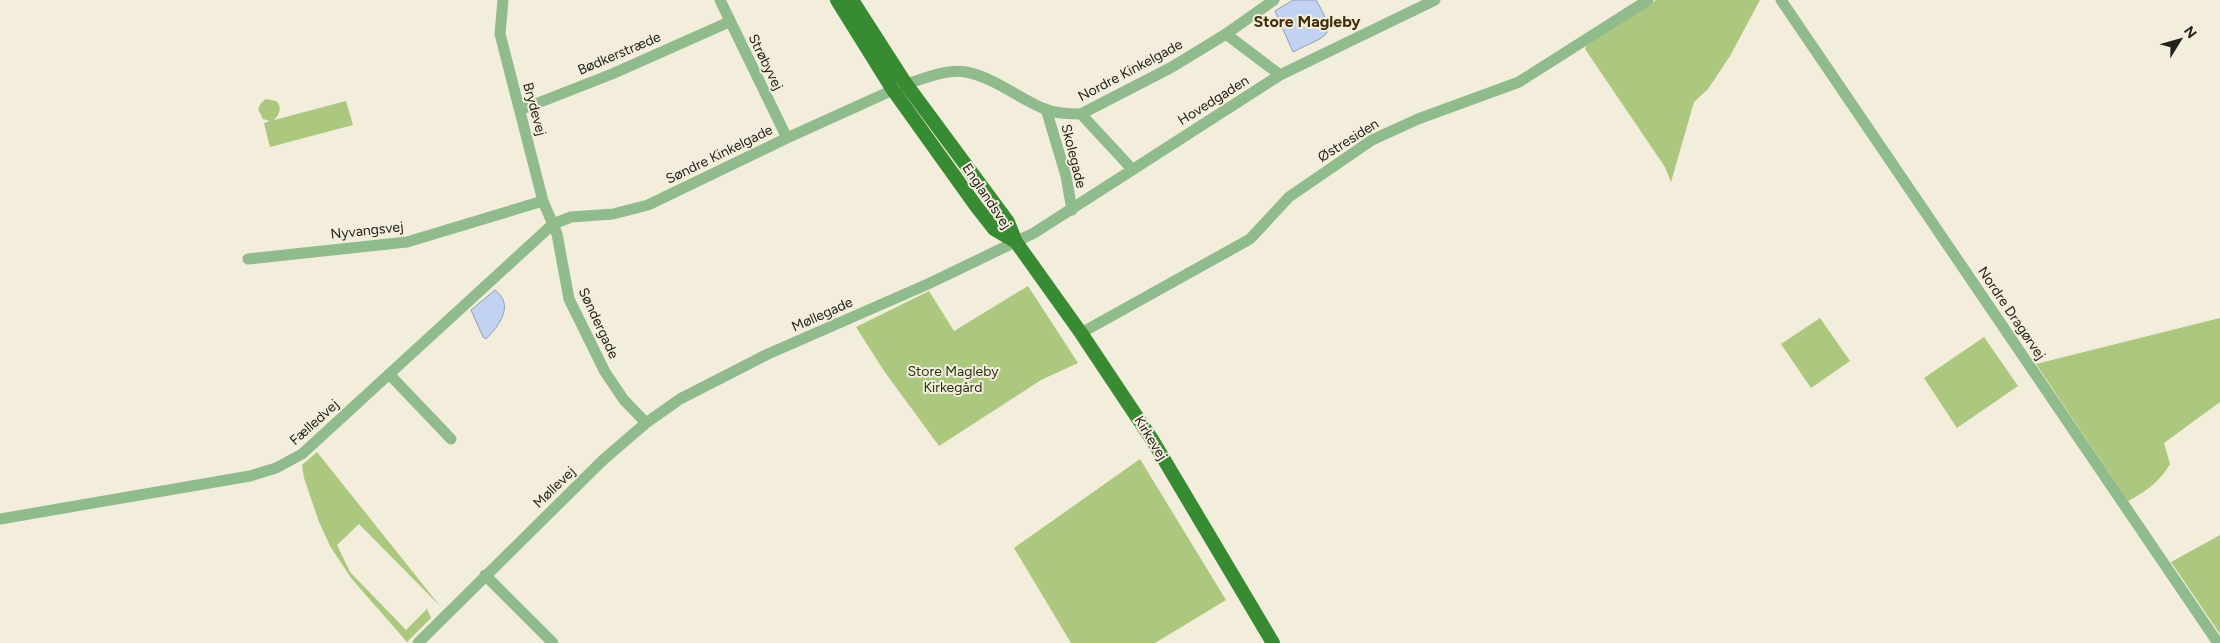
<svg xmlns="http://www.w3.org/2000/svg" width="2220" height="643" viewBox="0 0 2220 643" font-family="Figtree,sans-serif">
<rect width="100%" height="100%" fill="#f3eedc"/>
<!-- green -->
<path fill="#abc87e" d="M1656,0H1760L1730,56L1708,89L1694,102L1671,182L1665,167L1585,49L1587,45Z
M266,99L276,101C283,108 279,115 274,120L346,101L353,125L270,147L264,123L270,121L263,119L258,109L261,103Z
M1028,286L1078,363L1041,380L939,446L884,371L856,327L929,291L954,331Z
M1820,318L1850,361L1811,388L1781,344Z
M2220,318V402L2164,443L2170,464C2161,480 2145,493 2128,501L2036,364Z
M1984,337L2018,386L1957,428L1924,378Z
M317,452L440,606L359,524L337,545L350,572L406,630L427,609L431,618L407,642L351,578L330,546L319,522L304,478L302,465Z
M1140,459L1226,600L1155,643H1071L1014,548Z
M2220,535V634L2171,562Z"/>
<!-- water -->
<path fill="#c2d3f2" stroke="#939eb2" d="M1293,0H1316C1339,39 1327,34 1293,52L1275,11Z
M495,290C515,305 499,326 486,339L483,337L471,310Z"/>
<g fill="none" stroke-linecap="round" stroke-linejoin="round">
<!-- minor -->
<path stroke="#90bb8c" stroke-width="11" d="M503,0L500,34L543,201L557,234L569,299L605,372L624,400L646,423
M720,0L787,138
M1781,0L2218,643
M1226,34L1280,75
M906,84C924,79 947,68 966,72C996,78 1019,99 1047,110C1058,114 1070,114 1081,114L1172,67L1226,34L1274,0
M1046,109L1066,176L1072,210
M520,110L612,74L729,22
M1081,114L1132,169
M248,259L407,242L543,201
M1081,333L1250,239L1289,197L1372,140L1418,119L1519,82L1648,0
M389,374L451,439
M0,519L250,476L276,468L302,454L553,224L571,217L613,214L648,205L787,138L893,90
M485,575L553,643
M418,643L603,460L646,423L680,399L768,354L928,284L1034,233L1280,75L1435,0"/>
<!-- major -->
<path stroke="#378c33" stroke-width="14" d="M837,0L893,90L976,206L994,229L1016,242
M852,0L906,84L1008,222L1016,242L1081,333L1153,441L1273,643"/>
</g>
<g text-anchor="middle" stroke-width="4" stroke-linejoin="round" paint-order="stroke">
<!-- street labels -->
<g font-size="14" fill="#25231d" stroke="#f3eedc">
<text transform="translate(619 53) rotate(-23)" y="5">Bødkerstræde</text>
<text transform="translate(766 62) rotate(64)" y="5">Strøbyvej</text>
<text transform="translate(1130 70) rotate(-28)" y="5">Nordre Kinkelgade</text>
<text transform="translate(1213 100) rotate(-32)" y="5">Hovedgaden</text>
<text transform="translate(535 109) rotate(75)" y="5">Brydevej</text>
<text transform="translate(1348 140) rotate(-32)" y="5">Østresiden</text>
<text transform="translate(719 154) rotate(-26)" y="5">Søndre Kinkelgade</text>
<text transform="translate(1074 156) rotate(76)" y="5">Skolegade</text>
<text transform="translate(987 196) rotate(56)" y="5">Englandsvej</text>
<text transform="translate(367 230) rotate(-6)" y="5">Nyvangsvej</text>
<text transform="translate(2012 313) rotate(56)" y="5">Nordre Dragørvej</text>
<text transform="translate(822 314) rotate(-24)" y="5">Møllegade</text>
<text transform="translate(599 323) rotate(65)" y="5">Søndergade</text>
<text transform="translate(314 422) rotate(-42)" y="5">Fælledvej</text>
<text transform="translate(1151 438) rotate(58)" y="5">Kirkevej</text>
<text transform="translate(554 487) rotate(-44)" y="5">Møllevej</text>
</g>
<!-- park labels -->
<g font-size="14" fill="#273411" stroke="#f3eedc">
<text x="953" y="376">Store Magleby<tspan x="953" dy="16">Kirkegård</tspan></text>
</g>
<!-- quarter labels -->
<g font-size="16" font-weight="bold" fill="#412e06" stroke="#f3eedc">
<text x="1307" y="27">Store Magleby</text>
</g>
</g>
<!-- north arrow -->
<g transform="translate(2180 40) rotate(53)" stroke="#f3eedc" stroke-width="4" paint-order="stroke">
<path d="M0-4L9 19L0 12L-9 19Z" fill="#25231d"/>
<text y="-8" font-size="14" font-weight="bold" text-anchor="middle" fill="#25231d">N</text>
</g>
</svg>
